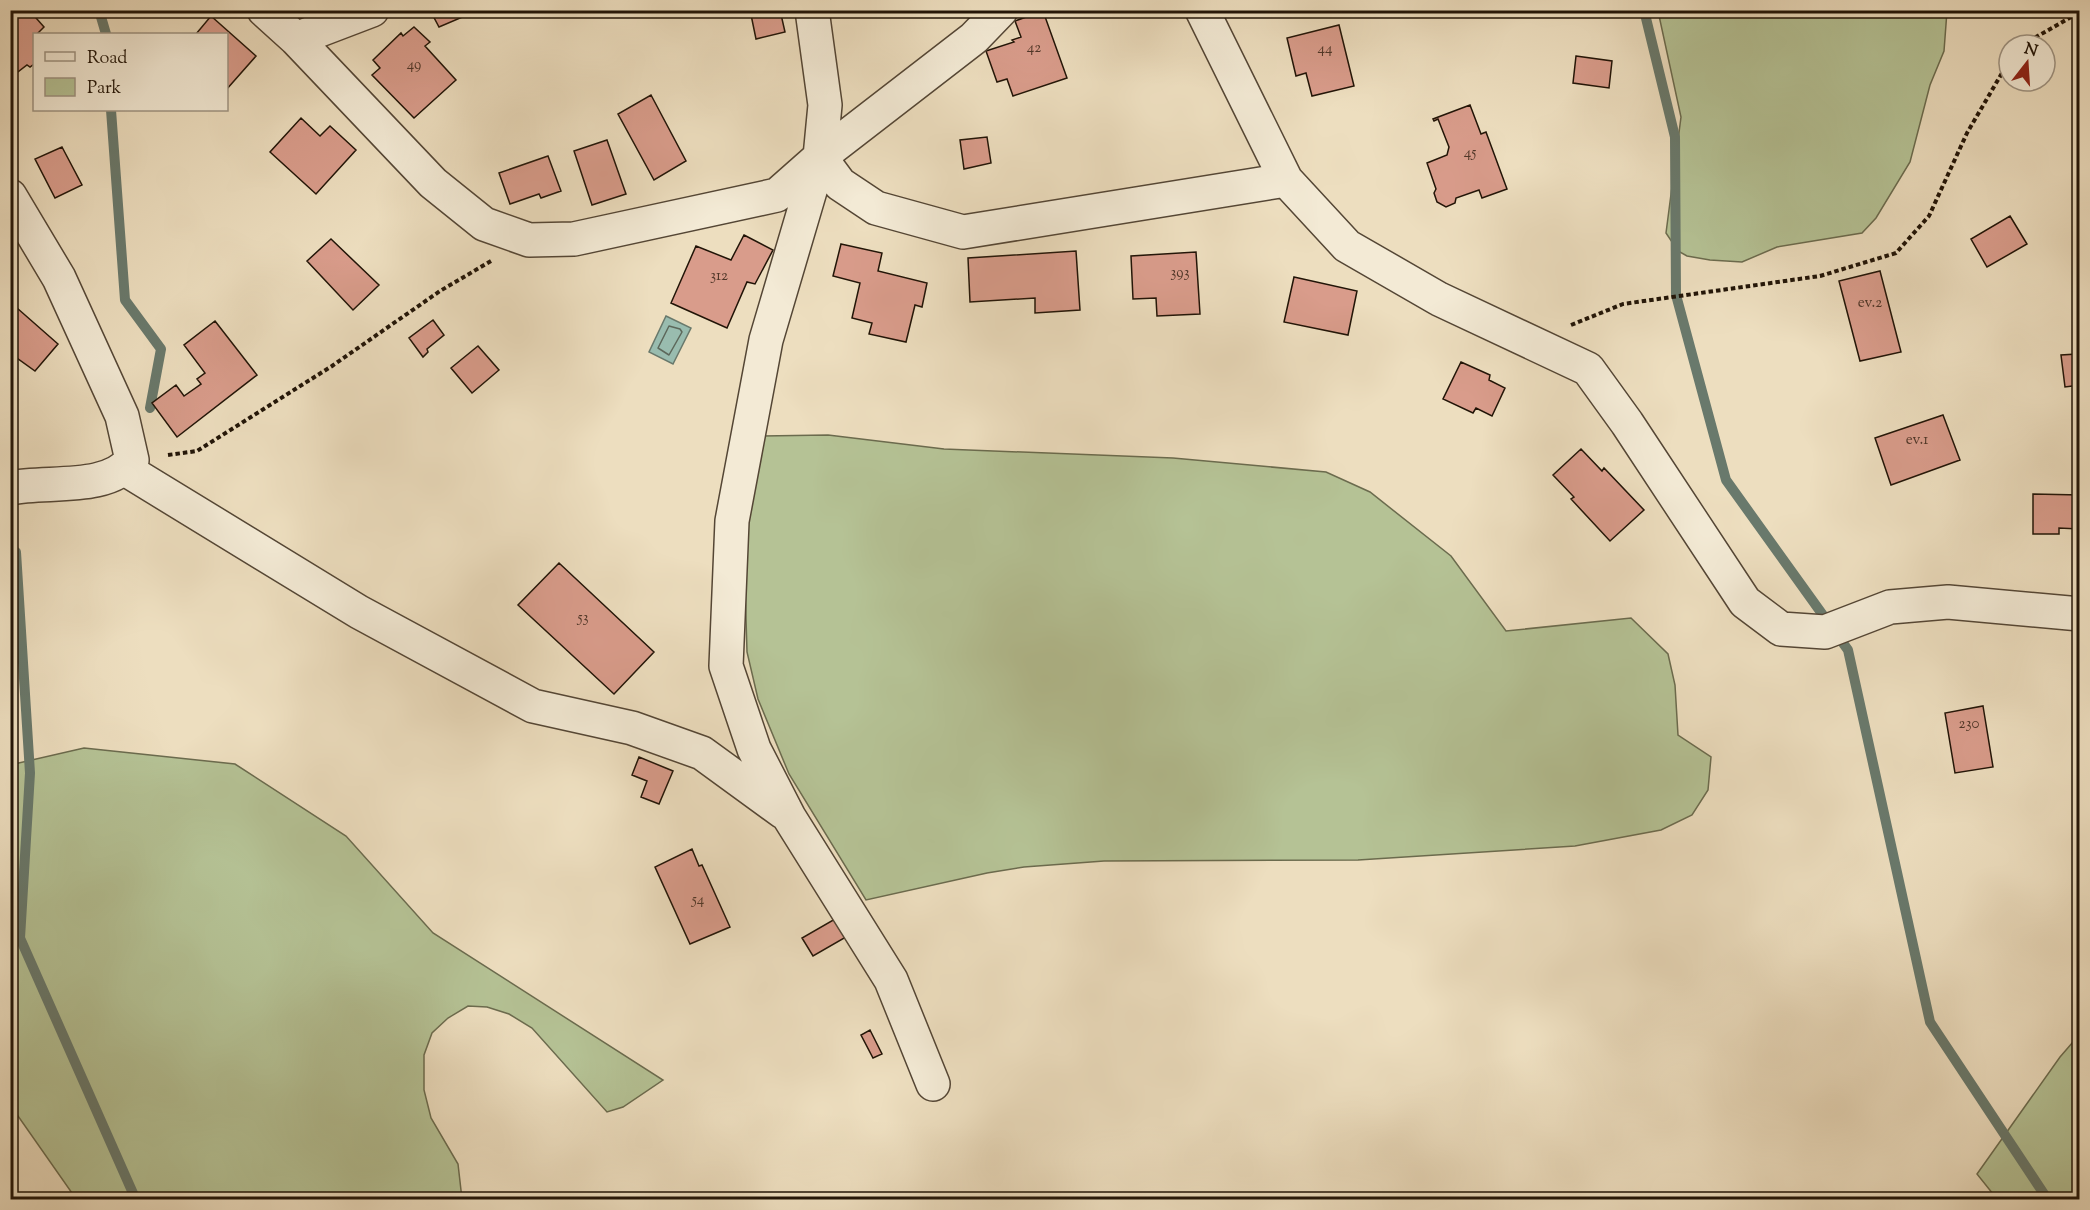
<svg xmlns="http://www.w3.org/2000/svg" width="2090" height="1210" viewBox="0 0 2090 1210" font-family="'Sorts Mill Goudy',serif">
<rect width="100%" height="100%" fill="#eddebf"/>
<filter id="stains"><feTurbulence type="fractalNoise" baseFrequency=".00333" numOctaves="4"/><feColorMatrix values="0 0 0 0 .2 0 0 0 0 .09 0 0 0 0 .02 0 0 0 .5 -.17"/></filter>
<radialGradient id="worn" r=".72"><stop offset=".6" stop-color="#630" stop-opacity="0"/><stop offset="1" stop-color="#630" stop-opacity=".3"/></radialGradient>
<!-- green -->
<path fill="#b5c295" stroke="#6b6b4e" stroke-width="1.5" d="M1658,11H1947L1944,51L1930,85L1910,162L1876,218L1862,233L1777,247L1742,262L1710,260L1687,256L1678,251L1666,233L1681,117Z
M828,435L944,449L1173,458L1326,472L1370,492L1451,556L1506,631L1631,618L1668,654L1675,685L1678,735L1711,757L1708,790L1692,815L1661,830L1575,846L1358,860L1104,861L1024,867L987,873L866,900L789,774L758,699L747,652L743,517L759,436Z
M84,748L235,764L346,836L433,933L663,1080L623,1107L607,1112L532,1028L509,1014L487,1007L468,1006L448,1018L432,1033L424,1055V1090L431,1118L458,1164L462,1199H73L72,1193L11,1106L10,765Z
M2079,1035V1199H1997L1977,1174L2060,1057Z"/>
<!-- water -->
<path fill="#99bcaf" stroke="#69796c" stroke-width="1.5" d="M666,316L691,328L673,364L649,352Z"/>
<g fill="none" stroke-linecap="round" stroke-linejoin="round">
<!-- shore -->
<path stroke="#5d685b" stroke-width="1.5" d="M669,326L680,329L682,332L669,355L658,348Z"/>
<!-- stream -->
<path stroke="#69796c" stroke-width="10" d="M99,10L106,34
M1644,10L1675,137L1676,295L1726,480L1848,650L1930,1022L2048,1200
M111,110L125,300L161,349L150,408
M16,552L30,773L20,938L136,1200"/>
</g>
<!-- building -->
<path fill="#d99c8b" stroke="#211407" stroke-width="1.5" d="M29,10L44,27L38,33L40,34H34V64L30,67L27,65L10,78V11Z
M430,10H470L472,13L439,27Z
M750,10H780L785,32L756,39Z
M915,10H973V13L915,14Z
M1043,11L1067,78L1013,96L1007,79L997,82L986,51L1014,42L1012,40L1021,37L1015,21Z
M211,16L256,56L226,90V34H196Z
M1339,25L1354,86L1312,96L1306,73L1296,76L1287,38Z
M414,27L430,42L425,46L456,80L414,118L372,75L380,68L373,60L401,33L403,36Z
M1576,56L1612,61L1609,88L1573,83Z
M651,95L686,161L654,180L618,114Z
M1470,105L1481,134L1486,132L1507,189L1482,198L1479,190L1456,198L1455,203L1446,207L1437,202L1434,193L1436,189L1427,163L1447,155L1449,147L1438,119L1434,121L1433,119Z
M301,118L320,136L330,126L356,150L316,194L270,152Z
M987,137L991,163L964,169L960,140Z
M607,140L626,194L592,205L574,151Z
M62,147L82,185L55,198L35,159Z
M548,156L561,191L541,198L539,194L510,204L499,173Z
M2010,216L2027,244L1987,267L1971,239Z
M744,235L773,250L755,284L747,282L727,328L671,303L696,246L731,260Z
M331,239L379,285L353,310L307,261Z
M841,244L882,253L878,271L927,283L922,307L915,305L906,342L869,334L872,323L852,318L860,283L833,276Z
M1076,251L1080,310L1035,313V298L970,302L968,258Z
M1196,252L1200,314L1157,316L1156,298L1133,299L1131,256Z
M1880,271L1901,352L1860,361L1839,281Z
M1294,277L1357,291L1348,335L1284,322Z
M17,308L58,344L35,371L10,353V315Z
M433,320L444,335L427,349L428,352L423,357L409,338Z
M215,321L257,375L177,437L152,403L176,385L184,396L201,384L197,379L205,373L184,345Z
M478,346L499,370L472,393L451,368Z
M2077,350H2080V385L2065,387L2061,355L2077,354Z
M1461,362L1490,375L1489,380L1505,388L1492,416L1476,408L1473,413L1443,399Z
M1943,415L1960,460L1891,485L1875,438Z
M1581,449L1602,471L1604,468L1644,510L1610,541L1571,499L1574,497L1553,475Z
M2033,494L2080,495L2079,529L2059,528V534H2033Z
M559,563L654,652L614,694L518,605Z
M1983,706L1993,767L1955,773L1945,713Z
M639,757L673,771L659,804L641,797L647,781L632,775Z
M692,849L699,866L702,865L730,927L690,944L655,867Z
M835,919L846,937L813,956L802,938Z
M870,1030L882,1054L873,1058L861,1035Z"/>
<g fill="none" stroke-linecap="round" stroke-linejoin="round">
<!-- minor casing -->
<g stroke="#544635" stroke-width="36">
<path id="minor" d="M264,10L296,39L433,183L484,224L529,240L574,239L777,195L820,157L974,38L1001,10
M812,10L825,105L820,157L766,340L732,521L726,666L754,749L789,817L891,980L933,1084
M1202,10L1286,180L1347,246L1439,299L1588,369L1627,423L1745,602L1781,629L1825,632L1890,607L1948,602L2080,614
M296,39L372,10
M820,157L840,184L876,208L963,232L1286,180
M10,196L59,278L122,416L132,460C107,492 47,480 10,488
M125,469L359,612L533,706L632,728L702,753L783,812"/>
</g>
<!-- path -->
<path stroke="#211407" stroke-width="4" stroke-dasharray="4.5 3" stroke-linecap="butt" d="M2022,45L2080,12
M1571,325L1623,304L1820,276L1896,253L1929,216L1967,133L2009,61
M168,455L197,451L332,366L440,291L491,261"/>
<!-- minor -->
<use href="#minor" stroke="#f3ead5" stroke-width="33"/>
</g>
<g text-anchor="middle" stroke-width="4.5" stroke-linejoin="round" paint-order="stroke">
<!-- number labels -->
<g font-size="15" fill="#4f3628">
<text x="1034" y="52">42</text>
<text x="1325" y="53">44</text>
<text x="414" y="69">49</text>
<text x="1470" y="157">45</text>
<text x="1180" y="277">393</text>
<text x="719" y="280">312</text>
<text x="1870" y="307">ev.2</text>
<text x="1917" y="444">ev.1</text>
<text x="583" y="622">53</text>
<text x="1969" y="728">230</text>
<text x="698" y="904">54</text>
</g>
</g>
<!-- margin -->
<rect width="2090" height="1210" fill="none" stroke="#eddebf" stroke-width="36"/>
<rect x="12" y="12" width="2066" height="1186" fill="none" stroke="#211407" stroke-width="3"/>
<rect x="18" y="18" width="2054" height="1174" fill="none" stroke="#211407" stroke-width="1.5"/>
<!-- legend -->
<rect x="33" y="33" width="195" height="78" fill="#f3ead5" stroke="#9f9483" stroke-width="1.5"/>
<rect x="45" y="52" width="30" height="9" fill="#f3ead5" stroke="#9f9483" stroke-width="1.5"/>
<text x="87" y="63" font-size="18" fill="#211407">Road</text>
<rect x="45" y="78" width="30" height="18" fill="#b5c295" stroke="#9f9483" stroke-width="1.5"/>
<text x="87" y="93" font-size="18" fill="#211407">Park</text>
<!-- north arrow -->
<g transform="translate(2027 63) rotate(17)"><circle r="28" fill="#f3ead5" stroke="#9f9483" stroke-width="1.5"/>
<path d="M0-4.5L10 22L0 15L-10 22Z" fill="#8f2418"/>
<text y="-9" font-size="16" font-weight="bold" text-anchor="middle" fill="#211407">N</text>
</g>
<rect width="100%" height="100%" filter="url(#stains)"/>
<rect width="100%" height="100%" fill="url(#worn)"/>
</svg>
